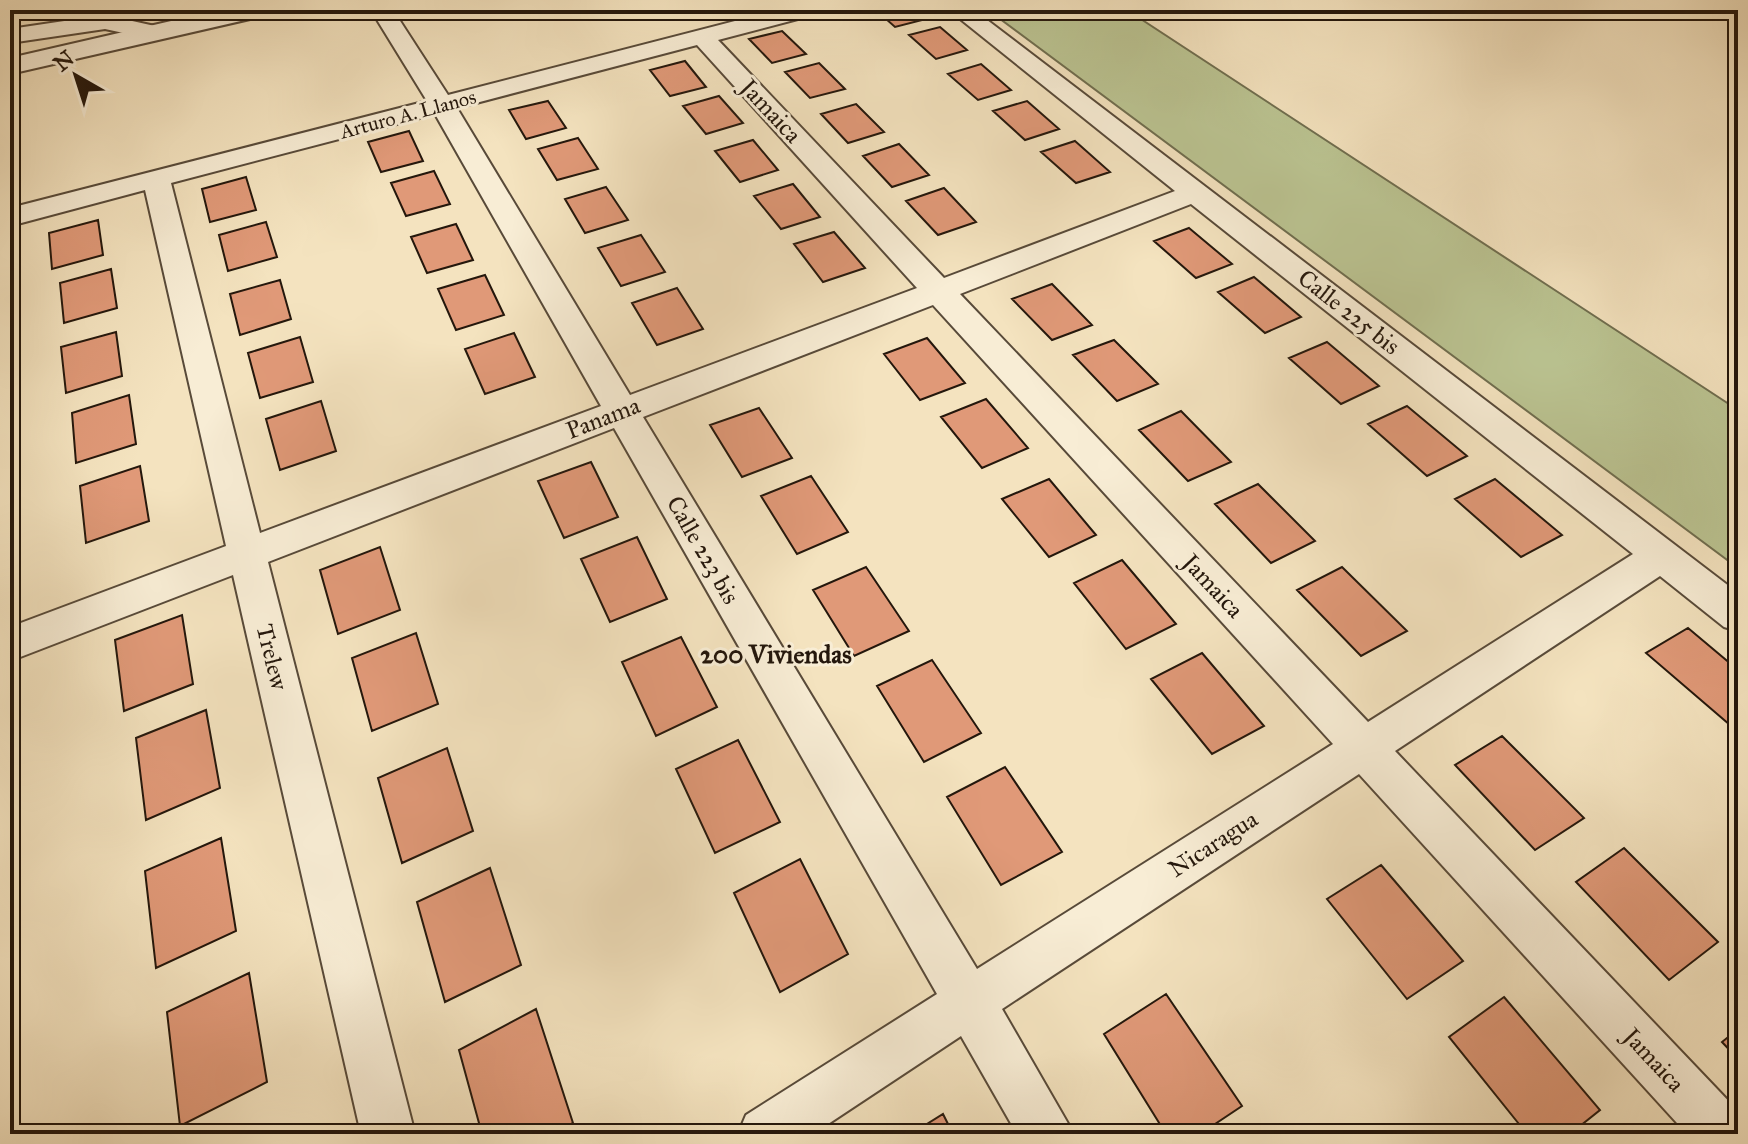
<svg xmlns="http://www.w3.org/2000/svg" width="1748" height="1144" viewBox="0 0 1748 1144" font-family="'IM FELL Great Primer',serif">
<rect width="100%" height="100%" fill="#f4e3bf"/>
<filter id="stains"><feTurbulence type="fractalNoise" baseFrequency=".0025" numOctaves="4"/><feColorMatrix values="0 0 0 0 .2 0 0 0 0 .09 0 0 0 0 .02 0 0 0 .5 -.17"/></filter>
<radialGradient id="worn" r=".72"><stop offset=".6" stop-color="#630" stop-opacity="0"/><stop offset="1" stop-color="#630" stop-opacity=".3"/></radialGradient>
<!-- green -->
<path fill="#bbc492" stroke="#706e4f" stroke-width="2" d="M988,10H1127L1738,410V568Z"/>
<!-- building -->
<path fill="#e09978" stroke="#24170c" stroke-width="2" d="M876,10H916L926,19L895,27Z
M940,27L967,50L936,59L909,35Z
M782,31L806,54L772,63L749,39Z
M685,61L706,87L670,96L650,70Z
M819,63L845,89L810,98L785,72Z
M981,64L1011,90L978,100L948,74Z
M719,96L743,123L706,134L683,106Z
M548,101L566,128L526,139L509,110Z
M1027,101L1059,129L1025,140L993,111Z
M856,104L884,132L848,143L821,114Z
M409,131L423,161L381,172L368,142Z
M578,138L598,169L557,180L538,149Z
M753,140L778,170L740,182L715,151Z
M1075,141L1110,172L1076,183L1041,152Z
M899,144L929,175L892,187L863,156Z
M434,171L450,204L406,216L391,183Z
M246,177L256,210L210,222L202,189Z
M793,184L820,217L781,229L754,196Z
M606,187L628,220L585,233L565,199Z
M944,188L976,222L938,235L906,201Z
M98,220L103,255L52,269L49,233Z
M266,222L277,257L228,271L219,235Z
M456,224L473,260L427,273L411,237Z
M1189,228L1232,264L1196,278L1154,241Z
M834,232L865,268L823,282L794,244Z
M641,235L665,272L621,286L598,248Z
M111,269L117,308L64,323L60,283Z
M485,275L504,315L456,330L438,289Z
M1254,277L1301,317L1265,333L1218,292Z
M280,280L291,319L240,335L230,294Z
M1052,284L1092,325L1052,340L1012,299Z
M677,288L703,329L657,345L632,303Z
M116,332L122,376L66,393L61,347Z
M514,333L535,377L485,394L465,349Z
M300,337L313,382L260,398L248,353Z
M927,338L965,383L920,400L884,354Z
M1114,340L1158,384L1117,401L1073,355Z
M1327,342L1379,386L1341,404L1289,358Z
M129,395L136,444L76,463L72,413Z
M986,399L1028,448L982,468L941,417Z
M321,401L336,451L280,470L266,419Z
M1407,406L1467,456L1427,476L1368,424Z
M759,408L792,458L742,477L710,425Z
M1181,411L1231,462L1188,481L1139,430Z
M591,462L618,517L564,538L538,481Z
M140,466L149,521L86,543L80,486Z
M811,476L848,532L797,554L761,496Z
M1049,479L1096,535L1049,557L1002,499Z
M1495,479L1562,535L1521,557L1455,499Z
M1258,484L1315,541L1271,563L1215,504Z
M637,537L667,599L610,622L581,559Z
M380,547L400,610L338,634L320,570Z
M1122,560L1176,624L1126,649L1074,583Z
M866,567L909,631L854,656L813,590Z
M1342,567L1407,631L1361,656L1297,590Z
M182,615L193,684L124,711L115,640Z
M1688,628L1738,670V720L1730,725L1646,653Z
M416,633L438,704L372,731L352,658Z
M681,637L717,707L656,736L622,662Z
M1202,653L1264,726L1212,754L1151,679Z
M932,660L981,733L924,762L877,686Z
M206,710L220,788L146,820L136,738Z
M1502,736L1584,818L1535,850L1455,765Z
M738,740L780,822L715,853L676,769Z
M447,748L473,831L402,863L378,778Z
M1005,767L1062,852L1001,885L947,797Z
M221,838L236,931L156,968L145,871Z
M1624,848L1718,942L1669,980L1576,882Z
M800,859L848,954L780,992L734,893Z
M1381,865L1463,961L1407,999L1327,899Z
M490,868L521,965L445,1002L417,902Z
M249,973L267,1082L180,1126L167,1012Z
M1166,994L1242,1106L1200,1134H1166L1104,1034Z
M1504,997L1600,1110L1570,1134H1527L1449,1037Z
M536,1009L573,1123L553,1134H482L459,1050Z
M1738,1029V1059L1722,1042Z
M943,1114L953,1134H911Z"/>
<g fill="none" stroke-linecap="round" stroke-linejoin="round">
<!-- minor casing -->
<g stroke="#584a39" stroke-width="4">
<path id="minor" d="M371,10H393L448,95L778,10H816L813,15L718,40L944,278L1175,191L949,10H974L1738,593V631L1724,627L1660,576L1395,751L1738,1111V1134H1687L1359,774L1002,1009L1074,1134H1017L961,1036L813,1134H738L746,1115L937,994L614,428L268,562L415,1134H361L233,575L10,661V627L226,546L145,190L10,226V208L427,101ZM697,45L917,288L630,395L457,108ZM435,114L601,406L260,533L171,183ZM1191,204L1633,554L1368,722L960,294ZM933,305L1333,744L977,969L643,417Z
M105,15L164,28L168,33L156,40L105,29L10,43V29Z"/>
</g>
<!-- tertiary casing -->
<g stroke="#584a39" stroke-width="4">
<path id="tertiary" d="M219,10H267L263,16L10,74V58Z"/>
</g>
<!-- minor -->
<use href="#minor" fill="#f8edd5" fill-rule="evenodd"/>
<!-- tertiary -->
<use href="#tertiary" fill="#f8edd5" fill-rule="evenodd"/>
</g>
<g text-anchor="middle" stroke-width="6" stroke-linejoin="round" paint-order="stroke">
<!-- far-street labels -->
<g font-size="20" fill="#24170c" stroke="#f8edd5">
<text transform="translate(408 114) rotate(-15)" y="7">Arturo A. Llanos</text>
</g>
<!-- street labels -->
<g font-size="24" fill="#24170c" stroke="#f8edd5">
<text transform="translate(771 111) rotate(47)" y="8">Jamaica</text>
<text transform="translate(1349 312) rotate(38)" y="8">Calle 225 bis</text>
<text transform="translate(603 418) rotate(-21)" y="8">Panama</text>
<text transform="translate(703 550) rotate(60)" y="8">Calle 223 bis</text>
<text transform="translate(1213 586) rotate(47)" y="8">Jamaica</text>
<text transform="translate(272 657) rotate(76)" y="8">Trelew</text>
<text transform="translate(1213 844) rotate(-33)" y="8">Nicaragua</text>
<text transform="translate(1654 1060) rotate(47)" y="8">Jamaica</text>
</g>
<!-- neighbourhood labels -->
<g font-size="26" font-weight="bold" fill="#24170c" stroke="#f8edd5">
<text x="776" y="663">200 Viviendas</text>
</g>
</g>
<!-- margin -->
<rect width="1748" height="1144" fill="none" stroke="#f4e3bf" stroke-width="40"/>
<rect x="12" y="12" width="1724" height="1120" fill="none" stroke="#24170c" stroke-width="4"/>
<rect x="20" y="20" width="1708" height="1104" fill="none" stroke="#24170c" stroke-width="2"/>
<!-- north arrow -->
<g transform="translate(76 76) rotate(321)" stroke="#f8edd5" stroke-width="6" paint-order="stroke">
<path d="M0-6L14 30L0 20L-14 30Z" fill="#24170c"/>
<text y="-12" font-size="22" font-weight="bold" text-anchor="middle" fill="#24170c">N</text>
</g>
<rect width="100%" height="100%" filter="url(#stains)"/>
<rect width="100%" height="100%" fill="url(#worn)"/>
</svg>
